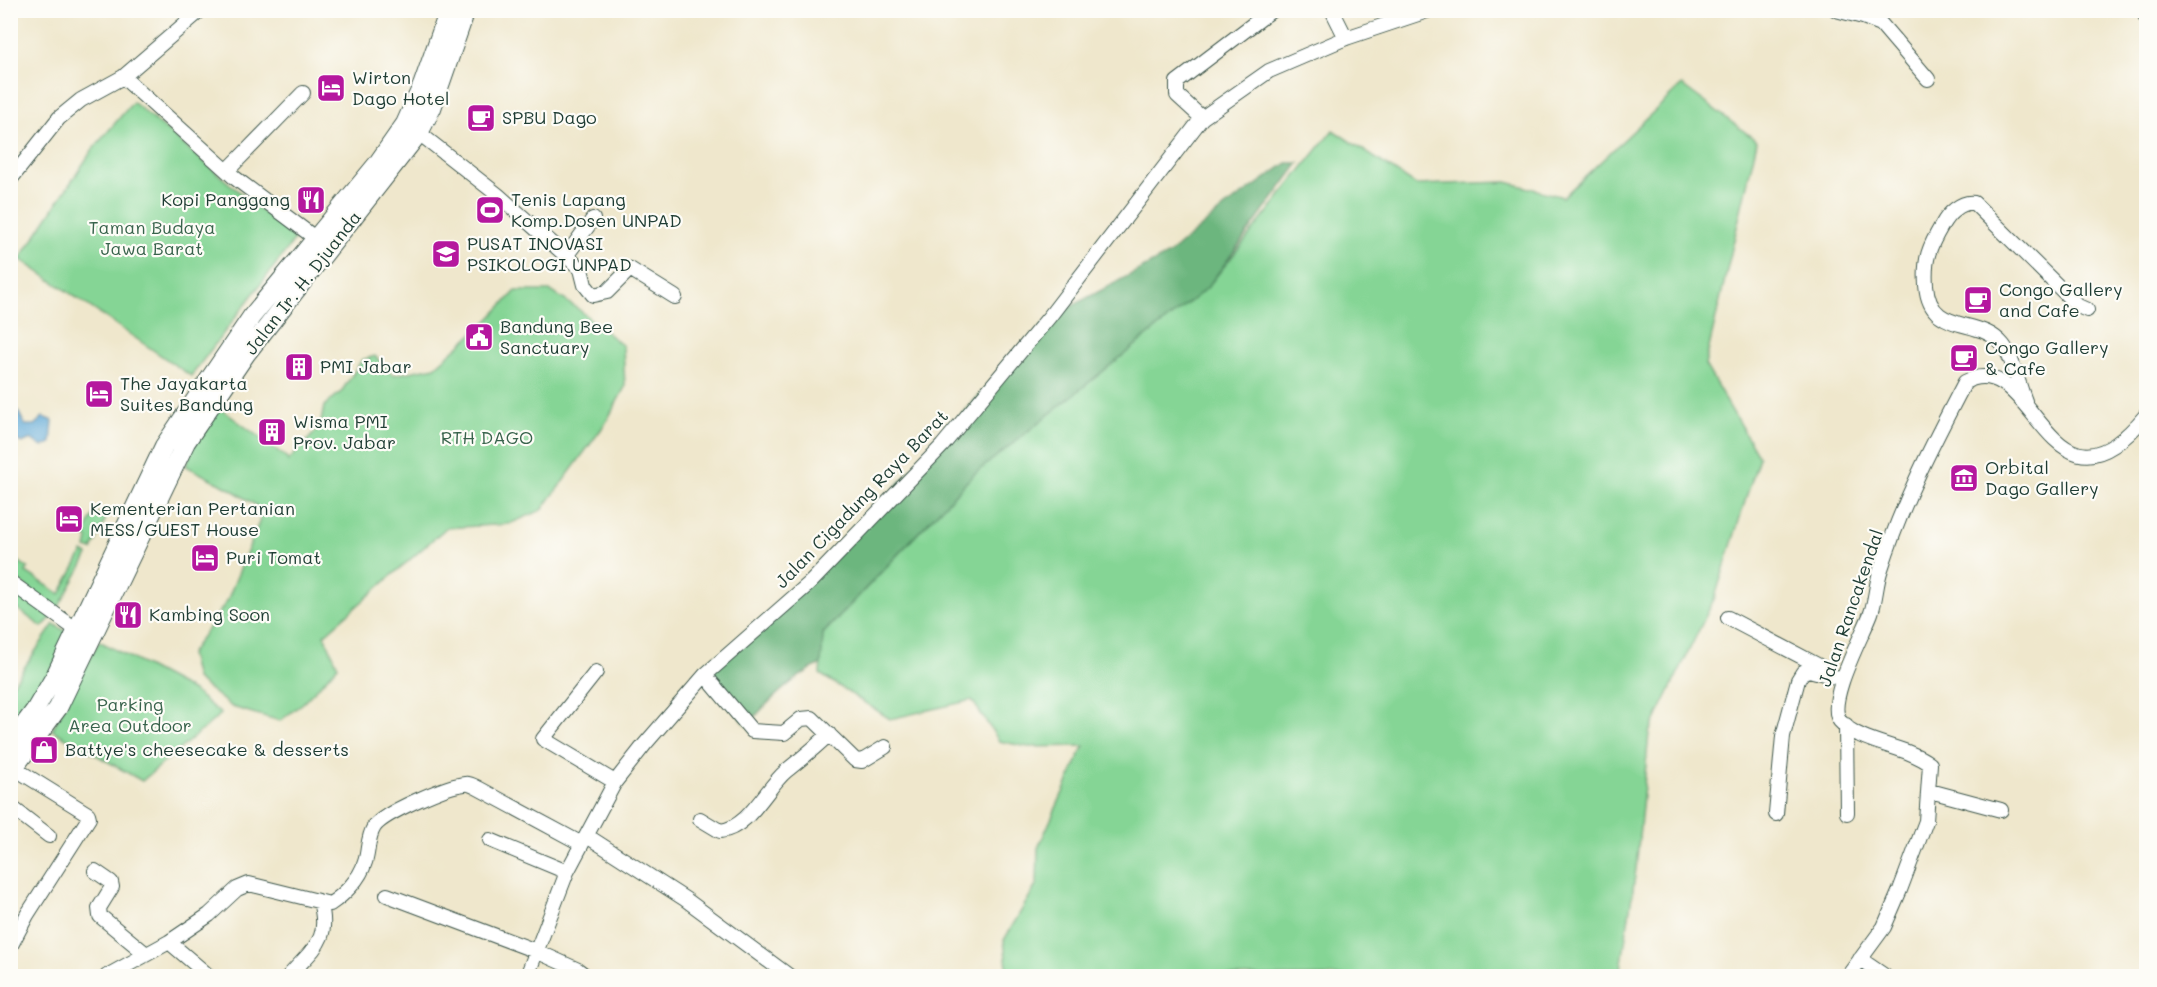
<svg xmlns="http://www.w3.org/2000/svg" width="2157" height="987" viewBox="0 0 2157 987" font-family="Mali,sans-serif">
<rect width="100%" height="100%" fill="#fdfcf7"/>
<filter id="ink" filterUnits="userSpaceOnUse"><feTurbulence type="fractalNoise" baseFrequency=".0167" numOctaves="2"/><feDisplacementMap in="SourceGraphic" scale="12" xChannelSelector="R" yChannelSelector="G"/><feConvolveMatrix kernelMatrix="1 2 1 2 8 2 1 2 1" color-interpolation-filters="sRGB"/></filter>
<filter id="wash" filterUnits="userSpaceOnUse"><feTurbulence type="fractalNoise" baseFrequency=".008" numOctaves="4" result="noise"/><feDisplacementMap in="SourceGraphic" scale="24" xChannelSelector="R" yChannelSelector="G"/><feGaussianBlur stdDeviation="1.35" result="paint"/><feColorMatrix in="noise" values="0 0 0 0 0 0 0 0 0 0 0 0 0 0 0 0 0 1.4 0 .05"/><feComposite in="paint" operator="in"/></filter>
<g filter="url(#wash)">
<rect width="100%" height="100%" fill="#efe7cc"/>
<!-- green -->
<path fill="#85d595" stroke="#528964" stroke-width="1.5" d="M1682,85L1757,141L1705,365L1759,457L1715,597L1649,733L1636,869L1620,976H1008L1004,940L1037,884L1038,848L1084,746L1028,747L999,741L972,700L890,719L820,674L823,634L973,475L1207,288L1333,130L1416,185L1507,182L1563,197Z
M133,102L295,239L191,376L20,259L93,149Z
M516,291H551L577,308L623,346L625,387L605,424L542,510L509,524L446,528L324,635L338,666L303,703L280,721L232,707L196,679L190,654L227,601L260,520L257,506L232,490L186,466L194,443L217,406L286,457L288,461L320,427L324,406L341,392L362,360L375,356L393,375L435,367L489,319Z
M95,512L106,518L92,550L86,548L88,539L84,534Z
M83,552L88,555L57,610L11,575V556L28,568L26,572L60,594Z
M10,587L52,617L42,627L11,604Z
M54,624L70,634L37,700L11,733V687Z
M99,641L193,691L221,714L142,781L52,730Z"/>
<!-- forest -->
<path fill="#6cb67e" stroke="#467a59" stroke-width="1.5" d="M1287,163H1299L1207,288L973,475L823,633L821,664C794,676 766,703 747,726L705,675L811,579L1051,317L1169,254L1225,207Z"/>
<!-- water -->
<path fill="#5ea8d6" stroke="#3e7285" stroke-width="1.5" d="M14,410L18,411L25,425H34L43,417L53,421L51,443L42,447L31,439L22,443L16,440L17,437L11,431V412Z"/>
</g>
<g filter="url(#ink)">
<g fill="none" stroke-linecap="round" stroke-linejoin="round">
<!-- minor casing -->
<g stroke="#3e564b" stroke-width="16">
<path id="minor" d="M1332,10L1346,38
M1836,10L1863,17L1881,24L1928,79
M2143,10L2146,17
M123,77L235,178L315,238
M1202,118L1177,95V82L1272,10
M419,133L498,195L581,269L585,285L593,295L607,292L630,269L675,297
M227,171L303,93
M10,180L59,118L81,100L123,77L201,10
M566,256L593,219
M2025,401C2019,386 2012,356 2003,345C1979,315 1930,337 1926,285C1924,259 1929,247 1942,225C1948,214 1961,201 1974,203L2078,306L2087,310
M10,582L84,635
M1728,618L1823,668
M596,672L543,739L615,782
M705,675L752,731L784,733L801,719L812,718L855,760L862,761L885,747
M1846,725L1847,813
M1930,791L2001,810
M10,806L49,836
M1776,814L1783,736L1798,680L1803,672L1809,670L1843,679
M700,819L720,831C749,828 766,788 786,771C801,759 815,748 829,734
M587,836L685,899L789,976
M490,840L567,872
M95,871L111,882L112,887L99,908L100,916L146,954
M387,895L536,951L578,970L586,976
M169,942L209,976
M10,947L27,915L89,818L88,814L14,768
M1860,959L1885,976
M107,976L169,942L209,915L237,889L249,884L330,904C344,895 360,879 365,862C369,851 367,838 374,827C383,813 448,785 465,784C469,783 474,786 478,788L582,844
M289,976C313,948 331,941 320,902
M527,976L567,872L615,782L645,744L705,675L811,582L942,446L1050,316L1202,118L1269,71L1346,38L1430,10
M1848,976L1884,927L1900,890L1926,821L1930,764C1905,745 1860,744 1840,721C1825,702 1864,633 1871,613C1876,599 1876,583 1881,569C1902,503 1933,443 1965,382C2035,344 2048,534 2146,415"/>
</g>
<!-- major casing -->
<g stroke="#3e564b" stroke-width="20">
<path id="major" d="M10,744L35,710L55,676L164,446L252,316L377,164L405,124L422,86L449,10
M10,773L58,708L186,442L246,354L419,133L432,108L466,10"/>
</g>
<!-- minor -->
<use href="#minor" stroke="#fff" stroke-width="14"/>
<!-- major -->
<use href="#major" stroke="#fff" stroke-width="18"/>
</g>
</g>
<!-- icons -->
<defs>
<g id="hotel-square" transform="scale(1.5)"><rect x="-9" y="-9" width="18" height="18" rx="4" fill="#b5179e" stroke="#fdfcf7"/><path d="M-6-4.5h1.5V1H6V5H4.5V3h-9V5H-6ZM-4 0a1.8 1.8 0 1 1 3.6 0ZM.5 0V-2.5h3Q6-2.5 6 0Z" fill="#fff"/></g>
<g id="cafe-square" transform="scale(1.5)"><rect x="-9" y="-9" width="18" height="18" rx="4" fill="#b5179e" stroke="#fdfcf7"/><path d="M-5.5-4.5H6V0H3Q3 3.5 0 3.5H-2.5Q-5.5 3.5-5.5 0ZM3-3.2v2h1.7v-2ZM-6 4.5H4V6H-6Z" fill="#fff"/></g>
<g id="restaurant-square" transform="scale(1.5)"><rect x="-9" y="-9" width="18" height="18" rx="4" fill="#b5179e" stroke="#fdfcf7"/><path d="M-5-6h1v4h1v-4h1v4h1v-4h1v5L-1.5 .5V6h-2V.5L-5-1ZM5-6V6H3V1.5H1.5Q1.5-4 5-6Z" fill="#fff"/></g>
<g id="stadium-square" transform="scale(1.5)"><rect x="-9" y="-9" width="18" height="18" rx="4" fill="#b5179e" stroke="#fdfcf7"/><path d="M0-5a6.5 5 0 1 0 0 10a6.5 5 0 1 0 0-10ZM-3.5-1.8h7v3.6h-7Z" fill="#fff"/></g>
<g id="university-square" transform="scale(1.5)"><rect x="-9" y="-9" width="18" height="18" rx="4" fill="#b5179e" stroke="#fdfcf7"/><path d="M0-5L7-2L0 1L-7-2ZM-4 1L0 2.5L4 1V4Q0 6-4 4Z" fill="#fff"/></g>
<g id="civic-square" transform="scale(1.5)"><rect x="-9" y="-9" width="18" height="18" rx="4" fill="#b5179e" stroke="#fdfcf7"/><path d="M-.6-6.5H3V-4.5H.6V-3L4-1V1h2V6H-6V1h2V-1L-.6-3ZM-1.2 2.5V6h2.4V2.5Z" fill="#fff"/></g>
<g id="building-square" transform="scale(1.5)"><rect x="-9" y="-9" width="18" height="18" rx="4" fill="#b5179e" stroke="#fdfcf7"/><path d="M-4-6H4V6H1V3H-1V6H-4ZM-2.5-4.3h1.7v1.8h-1.7ZM.8-4.3h1.7v1.8H.8ZM-2.5-1h1.7V.8h-1.7ZM.8-1h1.7V.8H.8Z" fill="#fff"/></g>
<g id="museum-square" transform="scale(1.5)"><rect x="-9" y="-9" width="18" height="18" rx="4" fill="#b5179e" stroke="#fdfcf7"/><path d="M0-6L6-3V-2H-6V-3ZM-5-1h2V3h-2ZM-1-1h2V3h-2ZM3-1h2V3H3ZM-6 4H6V6H-6Z" fill="#fff"/></g>
<g id="shop-square" transform="scale(1.5)"><rect x="-9" y="-9" width="18" height="18" rx="4" fill="#b5179e" stroke="#fdfcf7"/><path d="M-5-2.5h2.3a2.7 3.5 0 0 1 5.4 0H5L5.5 6h-11ZM-1.5-2.5h3a1.5 2.3 0 0 0-3 0Z" fill="#fff"/></g>
</defs>
<g fill-rule="evenodd">
<use href="#hotel-square" x="331" y="88"/>
<use href="#cafe-square" x="481" y="118"/>
<use href="#restaurant-square" x="311" y="200"/>
<use href="#stadium-square" x="490" y="210"/>
<use href="#university-square" x="446" y="254"/>
<use href="#cafe-square" x="1978" y="300"/>
<use href="#civic-square" x="479" y="337"/>
<use href="#cafe-square" x="1964" y="358"/>
<use href="#building-square" x="299" y="367"/>
<use href="#hotel-square" x="99" y="394"/>
<use href="#building-square" x="272" y="432"/>
<use href="#museum-square" x="1964" y="478"/>
<use href="#hotel-square" x="69" y="519"/>
<use href="#hotel-square" x="205" y="558"/>
<use href="#restaurant-square" x="128" y="615"/>
<use href="#shop-square" x="44" y="750"/>
</g>
<g text-anchor="middle" stroke-width="4.5" stroke-linejoin="round" paint-order="stroke">
<!-- poi labels -->
<g font-size="18" fill="#1f3d34" stroke="#fdfcf7" text-anchor="start">
<text x="352" y="84">Wirton<tspan x="352" dy="21">Dago Hotel</tspan></text>
<text x="502" y="124">SPBU Dago</text>
<text x="290" y="206" text-anchor="end">Kopi Panggang</text>
<text x="511" y="206">Tenis Lapang<tspan x="511" dy="21">Komp.Dosen UNPAD</tspan></text>
<text x="467" y="250">PUSAT INOVASI<tspan x="467" dy="21">PSIKOLOGI UNPAD</tspan></text>
<text x="1999" y="296">Congo Gallery<tspan x="1999" dy="21">and Cafe</tspan></text>
<text x="500" y="333">Bandung Bee<tspan x="500" dy="21">Sanctuary</tspan></text>
<text x="1985" y="354">Congo Gallery<tspan x="1985" dy="21">&amp; Cafe</tspan></text>
<text x="320" y="373">PMI Jabar</text>
<text x="120" y="390">The Jayakarta<tspan x="120" dy="21">Suites Bandung</tspan></text>
<text x="293" y="428">Wisma PMI<tspan x="293" dy="21">Prov. Jabar</tspan></text>
<text x="1985" y="474">Orbital<tspan x="1985" dy="21">Dago Gallery</tspan></text>
<text x="90" y="515">Kementerian Pertanian<tspan x="90" dy="21">MESS/GUEST House</tspan></text>
<text x="226" y="564">Puri Tomat</text>
<text x="149" y="621">Kambing Soon</text>
<text x="65" y="756">Battye's cheesecake &amp; desserts</text>
</g>
<!-- park labels -->
<g font-size="18" fill="#38634c" stroke="#fdfcf7">
<text x="152" y="234">Taman Budaya<tspan x="152" dy="21">Jawa Barat</tspan></text>
<text x="487" y="444">RTH DAGO</text>
<text x="130" y="711">Parking<tspan x="130" dy="21">Area Outdoor</tspan></text>
</g>
<!-- street labels -->
<g font-size="18" fill="#1f3d34" stroke="#fdfcf7">
<text transform="translate(303 283) rotate(-52)" y="6">Jalan Ir. H. Djuanda</text>
<text transform="translate(862 499) rotate(-46)" y="6">Jalan Cigadung Raya Barat</text>
<text transform="translate(1851 608) rotate(-71)" y="6">Jalan Rancakendal</text>
</g>
</g>
<!-- margin -->
<rect width="2157" height="987" fill="none" stroke="#fdfcf7" stroke-width="36"/>
</svg>
